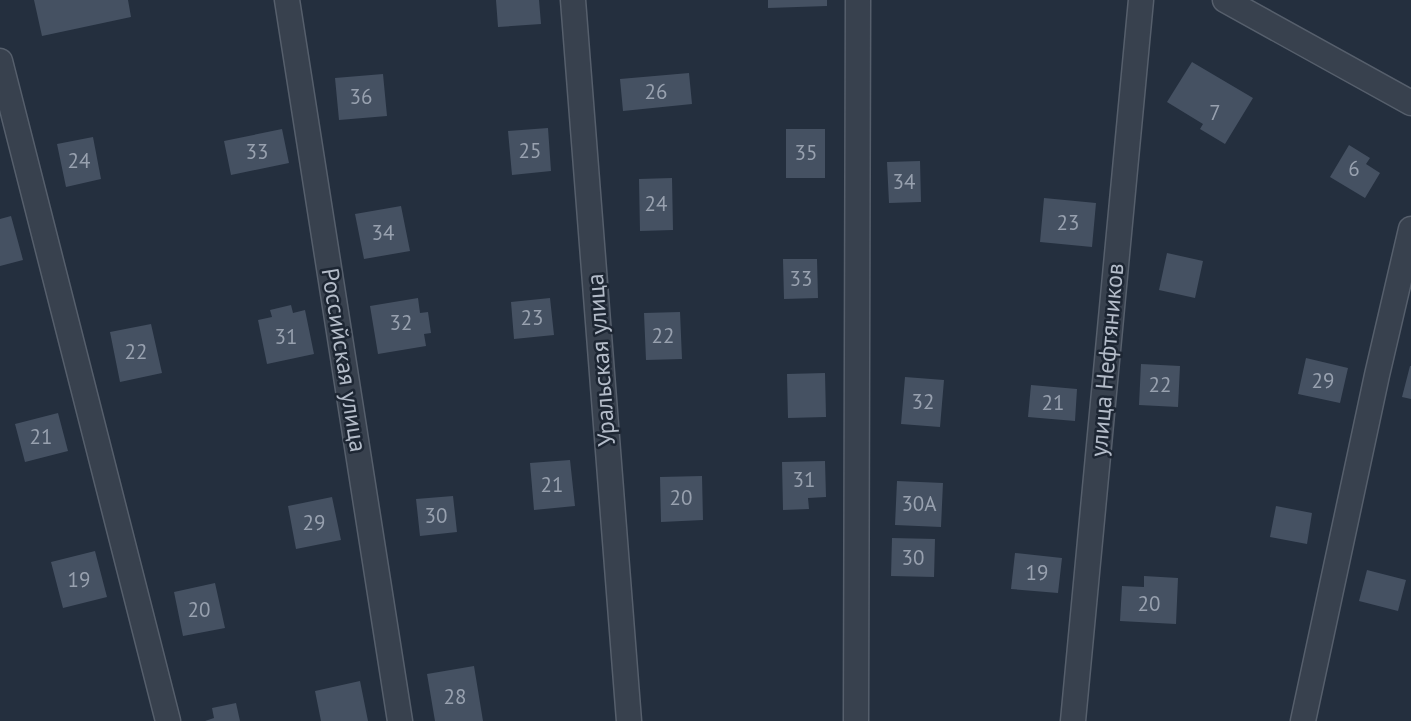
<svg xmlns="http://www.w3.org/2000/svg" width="1411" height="721" viewBox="0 0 1411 721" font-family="'PT Sans',sans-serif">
<rect width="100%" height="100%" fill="#242f3e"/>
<!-- building -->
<path fill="#455162" d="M34,0H128L131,17L42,36Z
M496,0H539L541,24L498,27Z
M768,0H827V6L768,8Z
M1192,62L1253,98L1225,144L1200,129L1203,124L1167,102Z
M689,73L692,104L623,111L620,79Z
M383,74L387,116L339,120L335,78Z
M548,128L551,171L512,175L508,131Z
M282,129L289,163L231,175L224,141Z
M786,129H825V178H786Z
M93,137L101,179L66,187L57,144Z
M1349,145L1370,158L1366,164L1380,173L1365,198L1330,177Z
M920,161L921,202L889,203L887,162Z
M672,178L673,230L640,231L639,179Z
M1044,198L1096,203L1092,247L1040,242Z
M401,206L410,251L364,259L355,214Z
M11,216L23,260L0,266V219Z
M1167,253L1203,261L1195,298L1159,290Z
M783,259H817L818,298L784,299Z
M418,298L420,313L428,312L431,333L424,334L426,346L378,354L370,306Z
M550,298L554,335L514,339L511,302Z
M291,305L293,313L305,310L314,354L267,364L258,320L272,317L270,310Z
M680,312L682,359L646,360L644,313Z
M151,324L162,373L120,382L110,332Z
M1306,358L1348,368L1340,403L1298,394Z
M1141,364L1180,366L1178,407L1139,405Z
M1410,366H1411V399L1402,397Z
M825,373L826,417L788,418L787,374Z
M905,377L944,380L940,427L901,424Z
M1031,385L1077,389L1075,421L1028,417Z
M58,413L68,451L25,462L15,424Z
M570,460L575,506L534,510L530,463Z
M825,461L826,497L808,498L809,509L783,510L782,462Z
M702,476L703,520L661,522L660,477Z
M897,481L943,483L941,527L895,525Z
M453,496L457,532L420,536L416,499Z
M332,497L341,540L296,549L288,506Z
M1276,506L1312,513L1307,544L1270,537Z
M892,538L935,539L934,577L891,576Z
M95,551L107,597L63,608L51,562Z
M1015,553L1062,558L1058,593L1011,589Z
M1367,570L1406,580L1398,611L1359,601Z
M1144,576L1178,578L1176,624L1120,621L1122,586L1144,587Z
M215,583L225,628L183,636L174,592Z
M474,666L483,721H435L427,674Z
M360,681L368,721H321L315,691Z
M236,703L240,721H205L214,718L212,708Z"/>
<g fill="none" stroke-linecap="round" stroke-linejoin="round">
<!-- minor casing -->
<g stroke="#565f6c" stroke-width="27">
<path id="minor" d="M287,0L400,721
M573,0L629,721
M1225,0L1411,103
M0,61L168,721
M856,721L858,0
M1073,721L1141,0
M1303,721L1377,375L1411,229"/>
</g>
<!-- minor -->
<use href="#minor" stroke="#38414e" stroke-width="24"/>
</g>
<g text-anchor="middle" stroke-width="5" stroke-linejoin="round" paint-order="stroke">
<!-- number labels -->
<g font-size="21" fill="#98a1af">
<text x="656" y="99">26</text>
<text x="361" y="104">36</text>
<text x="1215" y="120">7</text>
<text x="530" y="158">25</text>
<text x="257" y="159">33</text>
<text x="806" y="160">35</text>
<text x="79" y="168">24</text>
<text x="1354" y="176">6</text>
<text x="904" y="189">34</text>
<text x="656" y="211">24</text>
<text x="1068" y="230">23</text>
<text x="383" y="240">34</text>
<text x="801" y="286">33</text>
<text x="532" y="325">23</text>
<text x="401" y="330">32</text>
<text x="663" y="343">22</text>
<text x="286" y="344">31</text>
<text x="136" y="359">22</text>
<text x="1323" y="388">29</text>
<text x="1160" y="392">22</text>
<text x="923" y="409">32</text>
<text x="1053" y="410">21</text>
<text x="41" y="444">21</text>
<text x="804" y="487">31</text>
<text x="552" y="492">21</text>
<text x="681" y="505">20</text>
<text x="919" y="511">30А</text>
<text x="436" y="523">30</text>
<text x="314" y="530">29</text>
<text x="913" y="565">30</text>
<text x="1037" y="580">19</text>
<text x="79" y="587">19</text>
<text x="1149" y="611">20</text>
<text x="199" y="617">20</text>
<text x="455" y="704">28</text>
</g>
<!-- street labels -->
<g font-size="24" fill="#b4bcc9" stroke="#1d2633">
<text transform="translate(344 360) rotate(81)" y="8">Российская улица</text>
<text transform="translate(601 360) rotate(-94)" y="8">Уральская улица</text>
<text transform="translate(1107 360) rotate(-85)" y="8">улица Нефтяников</text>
</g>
</g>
</svg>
